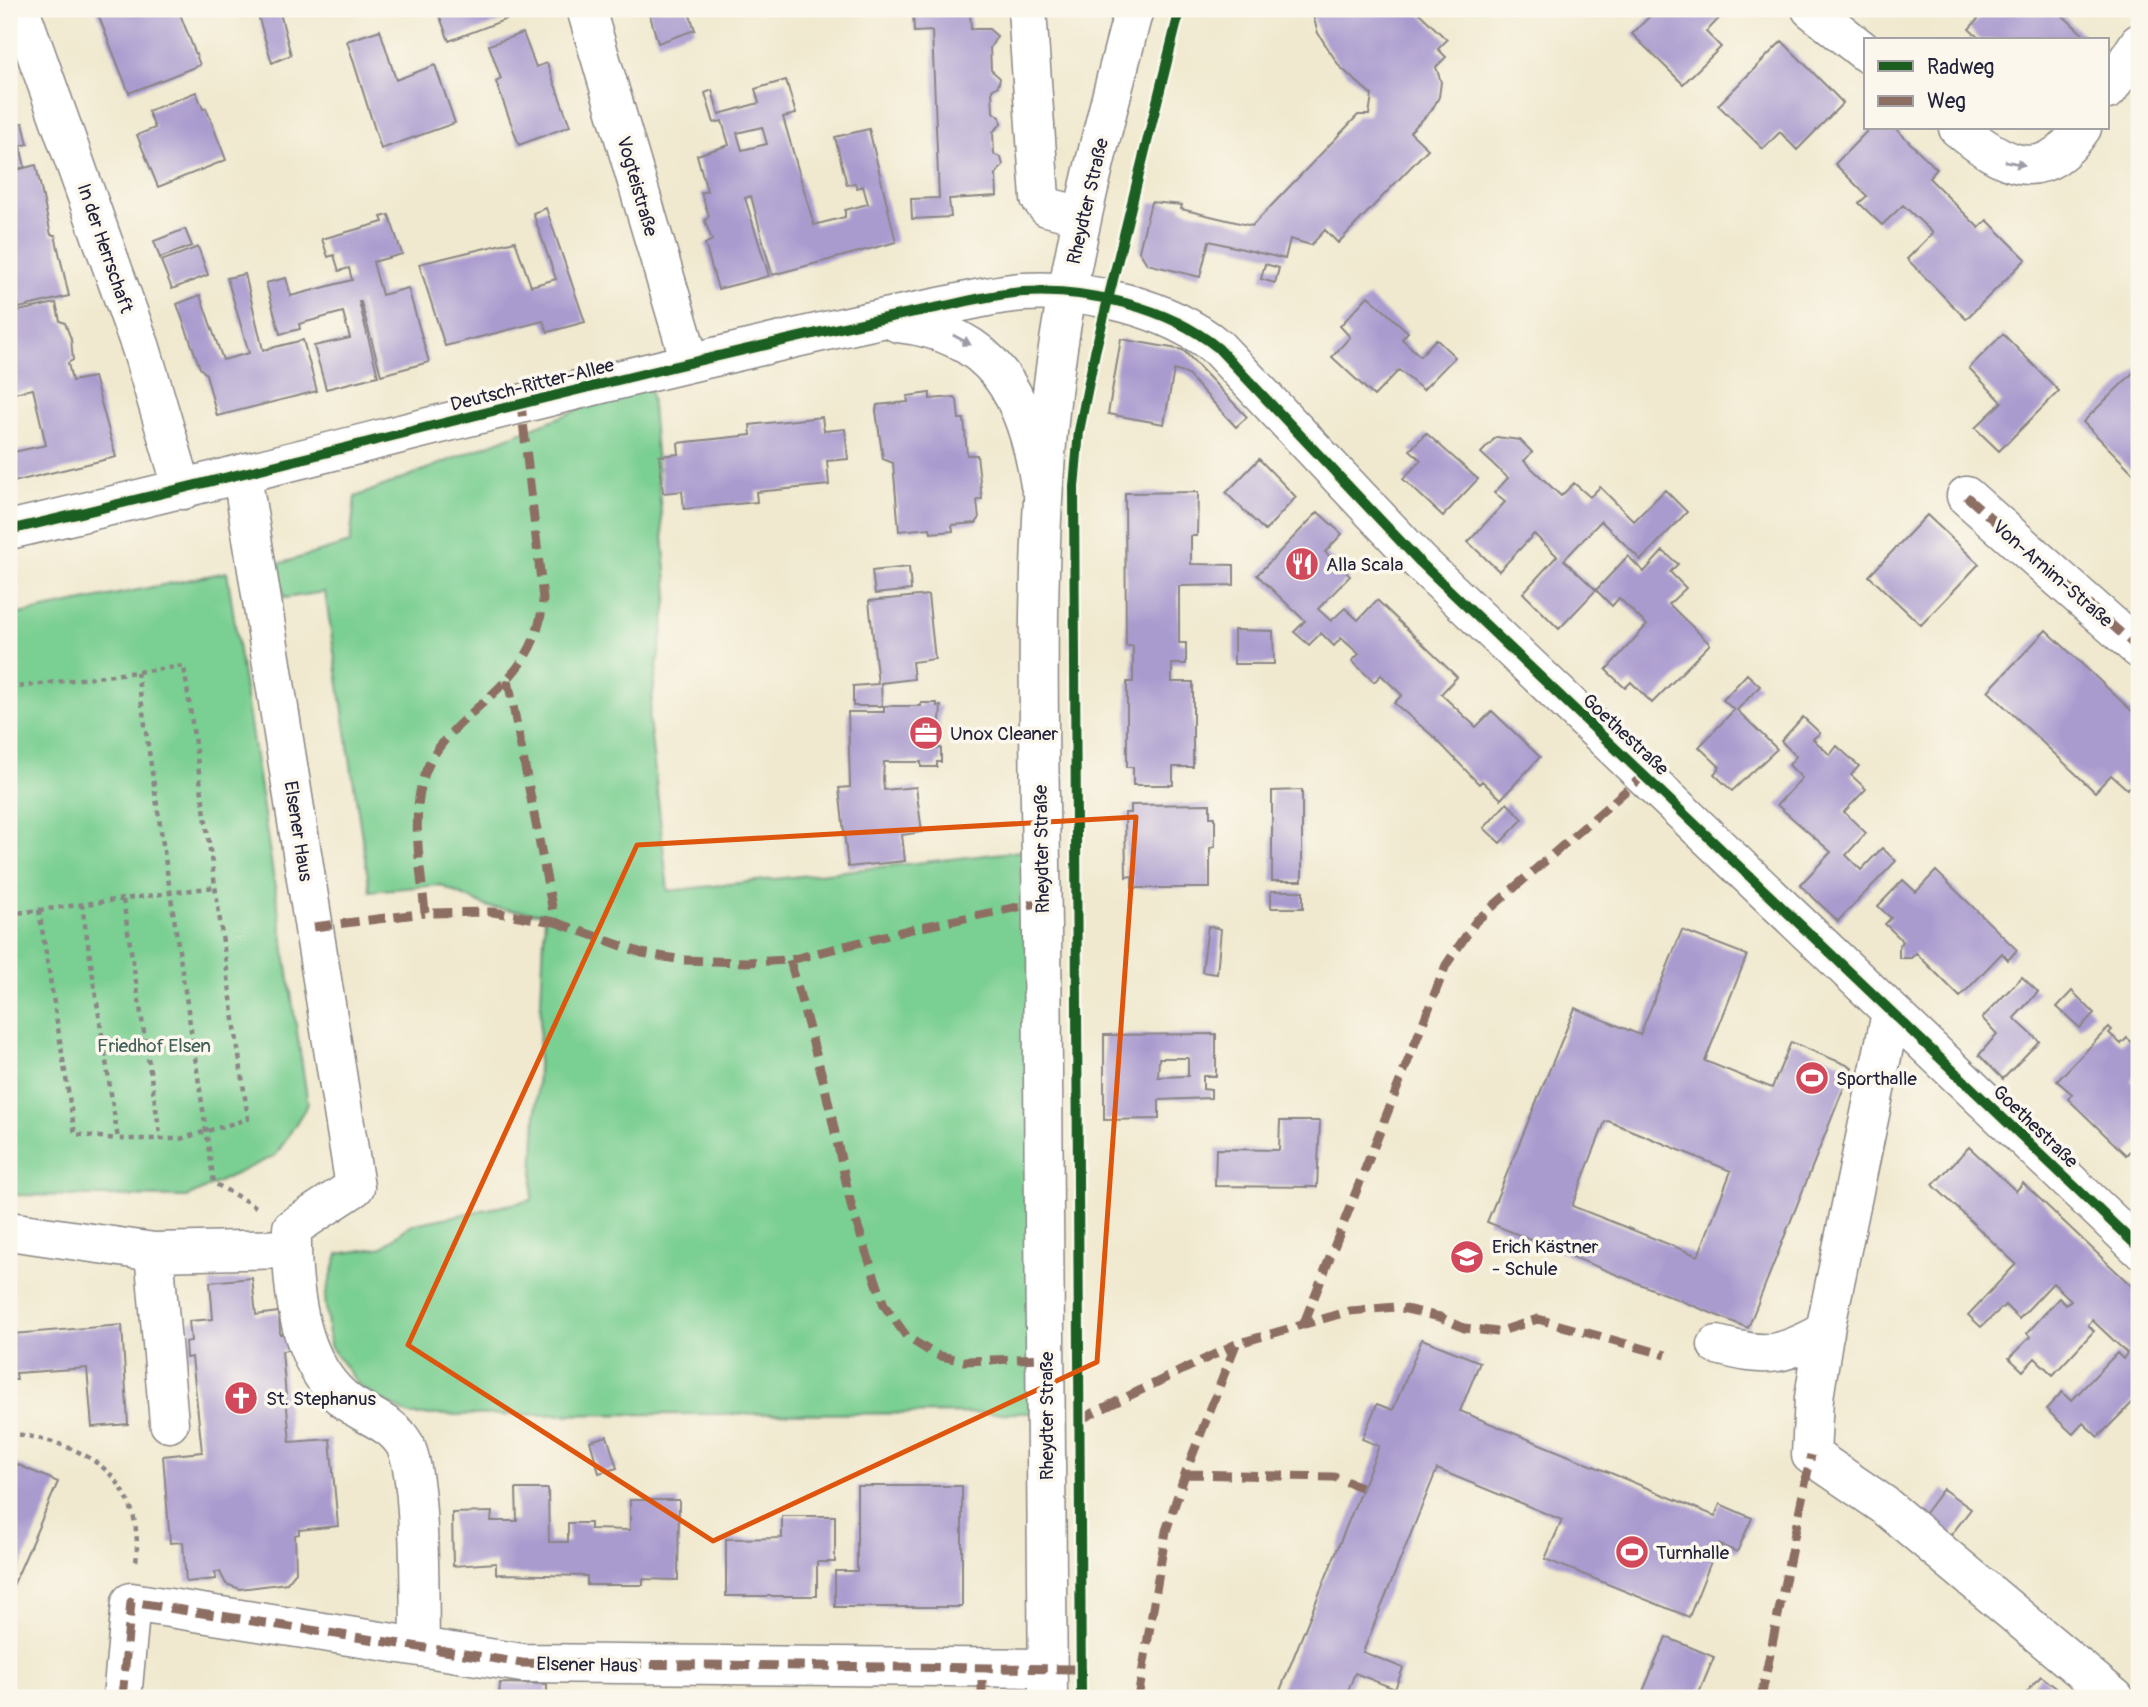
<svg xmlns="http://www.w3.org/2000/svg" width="2148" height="1707" viewBox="0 0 2148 1707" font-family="Pangolin,sans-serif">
<rect width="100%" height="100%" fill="#fbf7ec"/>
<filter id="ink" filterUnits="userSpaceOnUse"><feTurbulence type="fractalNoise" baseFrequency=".0143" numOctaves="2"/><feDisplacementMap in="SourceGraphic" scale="14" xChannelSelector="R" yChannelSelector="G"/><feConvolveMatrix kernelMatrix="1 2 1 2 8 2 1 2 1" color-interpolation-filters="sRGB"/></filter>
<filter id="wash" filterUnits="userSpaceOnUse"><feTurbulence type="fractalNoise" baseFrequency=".00686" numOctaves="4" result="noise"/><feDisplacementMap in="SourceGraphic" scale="28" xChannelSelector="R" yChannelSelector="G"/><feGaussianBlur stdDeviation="1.57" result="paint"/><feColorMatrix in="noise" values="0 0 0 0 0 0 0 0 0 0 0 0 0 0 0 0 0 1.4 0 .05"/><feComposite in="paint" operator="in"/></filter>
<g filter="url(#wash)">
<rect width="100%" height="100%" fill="#f0e9cf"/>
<!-- green -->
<path fill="#7acf92" stroke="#4e7866" stroke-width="2" d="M650,382L668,595L649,718L668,891L1029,850L1036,1413L409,1415L360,1387L330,1346L325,1297L338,1254L383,1247L410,1225L532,1200L545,914L488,907L440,885L370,891L325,592L284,598L278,564L350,543L355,497Z
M227,572L308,1104L276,1155L187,1197L9,1195V616Z"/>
<g id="blocks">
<!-- building -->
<path fill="#aa9bcf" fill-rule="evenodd" d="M96,9H178L200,65L129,93Z
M271,9H279L291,55L272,63L257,12Z
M437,9H527L528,11L449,41Z
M648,9H688L695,30L658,43Z
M913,9H970L971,29H989L997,36L990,48L991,70L1000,78L998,86L992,90L993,112L1000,117L1001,124L993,132L994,154L1001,158L1003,165L996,174L997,196L949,199L951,217L912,219L911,199L939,198L932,31L914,32Z
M1311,9H1415L1447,40L1438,49L1446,57L1436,67L1441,82L1439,97L1432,110L1410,132L1428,149L1338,243L1325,230L1311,245L1290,239L1285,259L1209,241L1200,277L1147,264L1139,251L1151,202L1182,205L1181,209L1252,226L1358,115H1369L1372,95L1340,67L1318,33Z
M1657,9H1728L1706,32L1721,47L1683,84L1632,34Z
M1967,9H2063L2061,14L2088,39L1981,40L1969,29L1978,19Z
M380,30L396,80L435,65L455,123L381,149L347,41Z
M523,33L536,67L547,63L570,126L519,145L496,82L501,79L489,45Z
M1782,41L1843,103L1797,150L1780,132L1763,149L1718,105Z
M786,80L796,114L783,117L814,225L845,217V210L868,204L863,186L857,188L855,183L847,185L835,137L869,129L896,242L772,275L751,196L745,198L769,276L718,289L705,244L712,240L705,221L709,216L701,193L707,191L697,155L729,145L722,121L714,123L705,93L712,90L719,114L759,103L755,89ZM762,127L767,144L742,150L737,133Z
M196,92L203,109L206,108L226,160L158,187L137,135L155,128L148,111Z
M9,97L16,124L23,123L28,144L20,146L25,167L9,171Z
M1870,128H1895L1937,169L1929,178L1979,228L1987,220L2026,259L1966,319L1907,259L1933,233L1903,205L1882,225L1859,203L1867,196L1835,164Z
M36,165L51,235H55L69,296L19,308L9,273V172Z
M546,208L585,322L548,332L543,321L445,346L419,264L515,241L531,286L556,279L533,213Z
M389,215L402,254L373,262L382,295L408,288L429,362L381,375L361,302H359L378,376L326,389L314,346L350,338L343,312L299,324L300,329L280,334L266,283L286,278L291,296L352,280L349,268L339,271L334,255L328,257L322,239L383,222L381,217Z
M185,229L192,246L160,258L154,241Z
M198,247L208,275L172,289L161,261Z
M1265,264L1279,268L1275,283L1261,279Z
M245,274L263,350L303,340L317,391L217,416L206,374L200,368L177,304L200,295L223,360L249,353L227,278Z
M1368,296L1408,332L1402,339L1420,356L1436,339L1455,357L1423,390L1399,370L1374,396L1332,357L1350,337L1340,326Z
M56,303L60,321L65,323L71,339L73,360L68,363L72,381L94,377L116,457L9,483V453L46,445L33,389L9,394V313Z
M2003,334L2059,391L1999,451L1975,428L2002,402L1969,368Z
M1121,339L1183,350L1247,417L1236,427L1187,374L1174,370L1164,424L1108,414Z
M2139,367V479L2083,422Z
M930,393V399L954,397L957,400L959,419H964L967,455H977L982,499L977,500L979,519L976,523L952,525L953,531L931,533L930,528L899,531L893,463L883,459L876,411L877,405L908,402L907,396Z
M822,417L824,431L845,429L848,459L827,461L829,485L756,492L757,502L684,509L682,491L663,493L659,456L679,454L678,443L751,435L750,425Z
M1426,433L1478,479L1443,516L1403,479L1421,460L1410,450Z
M1496,437L1520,440L1532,452L1524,461L1561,496L1574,483L1590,497L1600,487L1634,521L1665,490L1687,512L1641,560L1601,521L1564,560L1596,590L1559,629L1523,593L1557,556L1534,534L1499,571L1468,542L1505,502L1494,493L1508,478L1481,453Z
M1259,459L1296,497L1265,531L1226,493Z
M1198,492L1197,536H1191V564L1234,565V585L1179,586V643H1186V664H1172V682H1193V767H1173V785H1133V767H1127V682H1133V646H1126L1125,493Z
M1318,512L1342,534L1325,552L1350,576L1318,609L1331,621L1345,608L1358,620L1377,600L1457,677L1441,694L1476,727L1492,711L1540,757L1501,799L1482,781L1479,784L1434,737L1394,703L1402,695L1381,675L1374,682L1352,661L1359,654L1341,638L1334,646L1321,633L1309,645L1294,632L1305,621L1257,575Z
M1927,515L1979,564L1921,625L1869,576Z
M1663,551L1678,564L1670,572L1686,588L1669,604L1710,644L1652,703L1631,682L1625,688L1606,670L1647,625L1619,598L1612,606L1596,590L1628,556L1644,572Z
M909,567L911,590L875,594L872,571Z
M928,595L935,659L912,662L914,679L881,683L882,706H853V686L878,684L869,601Z
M1234,630L1273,631L1274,664H1234Z
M2046,630L2139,718V776L2127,789L2111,775L2095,792L1988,691Z
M1747,674L1760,686L1737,710L1777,749L1732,791L1714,774L1720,767L1699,747L1734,710L1723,700Z
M921,703H937V706H941L938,748H941V762H937V767H921V762H884L883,779L884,790L916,787L922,832L902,835L905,861L848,867L839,788L850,787L848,712H884V706H921Z
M1803,717L1820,733L1813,739L1830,755L1837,746L1859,766L1851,775L1866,789L1844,812L1866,833L1846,855L1861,870L1882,848L1896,861L1838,921L1800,885L1831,852L1777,805L1802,778L1789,765L1796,756L1781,741Z
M1302,790V881H1272V791Z
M1507,803L1523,819L1500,843L1484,828Z
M1210,804V817H1215V847L1210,848V888H1132V876L1126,877L1125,813H1131V805Z
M1936,871L2017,950L2008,960L2002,953L1960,997L1916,953L1911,958H1899V945L1903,941L1885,924L1891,918L1878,906L1903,880L1916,892Z
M1271,891H1303V908H1271Z
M1208,926L1221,929L1217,974L1202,972Z
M1682,930L1747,955L1705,1061L1772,1088L1791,1042L1852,1067L1748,1328L1487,1222L1575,1008L1640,1035ZM1608,1121L1731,1171L1698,1256L1572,1206L1605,1122Z
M2022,977L2038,992L2014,1018L2039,1041L2003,1079L1979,1055L1997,1034L1982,1018Z
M2072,991L2094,1013L2080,1028L2057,1007Z
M2109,1027L2112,1030L2109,1033L2121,1044L2127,1038L2139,1049V1071L2131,1080L2139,1088V1142L2126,1155L2068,1099L2072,1094L2057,1081Z
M1216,1034V1076H1203V1089L1211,1090V1098L1159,1100V1119L1104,1120V1035ZM1159,1058H1188V1076L1158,1077Z
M1280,1121H1320L1317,1187L1215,1186L1216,1149L1279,1150Z
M1969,1147L2016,1191L2023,1183L2139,1293V1396L2098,1437L2083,1423L2073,1434L2046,1409L2062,1392L2071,1401L2117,1353L2123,1359L2127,1353L2092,1320L2088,1325L2094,1331L2053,1375L2035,1358L2023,1371L2009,1358L2030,1337L2027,1333L2059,1298L2066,1305L2071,1300L2053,1283L2019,1319L2005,1305L1981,1327L1968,1315L2016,1264L1933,1185Z
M252,1278L256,1315L279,1312L280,1334H286L288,1350L282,1351L290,1442L330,1439L338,1526L299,1530V1534L295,1535L296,1572L287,1583L240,1589L226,1584L220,1572H215L216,1579L186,1582L183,1542L170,1543L163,1456L202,1452L192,1357L186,1358L185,1342L191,1341L189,1321L213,1319L210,1282Z
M9,1311L13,1334L122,1325L128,1424L92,1427L87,1368L16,1373L17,1380H9Z
M1422,1339L1480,1362L1460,1411L1715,1516L1720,1504L1752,1518L1737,1552L1718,1544L1689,1617L1545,1559L1562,1520L1437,1469L1363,1652L1403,1668L1395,1689L1355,1673L1345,1698H1277L1379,1446L1362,1439L1377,1404L1393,1410Z
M607,1436L617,1468L599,1473L590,1441Z
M9,1461L58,1482L9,1595Z
M857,1486H962V1607H835V1571H857Z
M516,1489H548L549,1542H568V1523H590V1529L630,1530V1500H679L678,1580L643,1579V1585H587V1576L496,1574V1563L453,1566L452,1513L492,1512L491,1521H517Z
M1943,1489L1971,1509L1948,1539L1922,1517Z
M782,1516H835V1562H817V1596H726V1539L782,1538Z
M1666,1637L1714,1657L1697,1698H1640Z
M2041,1676L2055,1687L2068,1698H2022Z
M500,1683L547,1684V1698H499Z"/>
</g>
</g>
<g filter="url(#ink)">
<use href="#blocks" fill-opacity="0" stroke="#898685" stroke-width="2"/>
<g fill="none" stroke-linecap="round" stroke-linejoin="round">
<!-- minor casing -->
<g stroke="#898685" stroke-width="41">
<path id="minor" d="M20,9L141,348L183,490
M586,9L690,362
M1027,9L1040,198L1047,207L1082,216
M1811,9L1866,53
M2108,90L2139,43
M1958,128C2003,165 2042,188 2082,128
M898,323C995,333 1026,397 1040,485
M242,475L355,1187L292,1228C291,1285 297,1362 346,1401C365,1416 392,1422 405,1445C422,1476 419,1604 420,1646
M1966,496L2139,649
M9,530C243,476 475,413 710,358C783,341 856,323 930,309C961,303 992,294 1023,292C1086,288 1168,307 1218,348L1420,562L2139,1248
M1891,1013L1823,1340L1814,1398L1811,1455L1884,1505L2115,1698
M9,1231L154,1252L292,1249
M154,1252L169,1423
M1717,1345C1767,1358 1779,1357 1825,1332
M122,1698L131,1602L522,1663L1047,1668"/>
</g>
<!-- major casing -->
<g stroke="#898685" stroke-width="41">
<path id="major" d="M1048,1698C1045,1442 1044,1186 1042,930C1040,754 1032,576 1051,401C1066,268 1100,138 1134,9"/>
</g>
<!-- path -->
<path stroke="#898685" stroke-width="4.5" stroke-dasharray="5 5" stroke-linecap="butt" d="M137,672L214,1183L258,1208
M9,688L184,666L248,1119L180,1139H118L82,905
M123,900L161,1140
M39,910L75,1134L117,1139
M9,914L215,887
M9,1433C86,1443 145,1476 136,1563"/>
<!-- minor -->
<use href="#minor" stroke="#fff" stroke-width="38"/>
<!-- major -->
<use href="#major" stroke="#fff" stroke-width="38"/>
<!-- quiet -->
<path stroke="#8d6e63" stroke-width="9" stroke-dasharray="18 9" stroke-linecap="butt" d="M1966,496L2139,649
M508,680L555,922L493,912L425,913C421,870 411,820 423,779C445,707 537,693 543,599L521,404
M555,922L642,953L682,960L746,962L790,960L912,929L1042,902
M314,927L425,913
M790,960L824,1083L852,1209L884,1305L907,1337L936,1355L964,1361L1045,1358
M1304,1323L1446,965L1476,921L1644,775
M1079,1420L1236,1344
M1185,1474L1334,1477L1361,1487
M122,1698L131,1602L522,1663L1081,1669
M982,1698V1668
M1138,1698L1166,1531L1185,1474L1236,1344L1350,1311L1397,1307L1440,1317L1464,1328L1498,1332L1538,1319L1666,1355
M1761,1698L1811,1455"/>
<!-- cycleway casing -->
<g stroke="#fbf7ec" stroke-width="15">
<path id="cycleway" d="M9,530C243,476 475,413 710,358C783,341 856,323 930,309C961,303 992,294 1023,292C1086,288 1168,307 1218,348L1420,562L2139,1248
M1081,1698L1074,487L1079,431L1095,352L1180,9"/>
</g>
<!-- cycleway -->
<use href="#cycleway" stroke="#1b5e20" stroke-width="10"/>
</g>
<!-- one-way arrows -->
<defs><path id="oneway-solid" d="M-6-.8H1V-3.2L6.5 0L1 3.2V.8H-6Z" transform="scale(1.75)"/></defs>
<g fill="#9c9ca7">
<use href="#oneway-solid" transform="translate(2015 163) rotate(12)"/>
<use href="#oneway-solid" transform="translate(962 340) rotate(29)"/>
</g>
</g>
<!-- marked area -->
<path fill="none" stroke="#de560e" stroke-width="5" stroke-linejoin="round" d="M1136,817L1097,1362L713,1541L408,1345L637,845Z"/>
<!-- icons -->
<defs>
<g id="restaurant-disc" transform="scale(1.75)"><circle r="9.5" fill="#d1495b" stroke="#fbf7ec"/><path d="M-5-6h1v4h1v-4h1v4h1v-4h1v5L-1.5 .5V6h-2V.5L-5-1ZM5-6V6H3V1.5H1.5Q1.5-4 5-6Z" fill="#fff"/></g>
<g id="office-disc" transform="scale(1.75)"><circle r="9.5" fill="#d1495b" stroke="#fbf7ec"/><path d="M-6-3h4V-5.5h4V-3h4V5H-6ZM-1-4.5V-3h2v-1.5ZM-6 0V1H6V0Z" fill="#fff"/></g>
<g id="stadium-disc" transform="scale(1.75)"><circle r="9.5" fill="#d1495b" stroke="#fbf7ec"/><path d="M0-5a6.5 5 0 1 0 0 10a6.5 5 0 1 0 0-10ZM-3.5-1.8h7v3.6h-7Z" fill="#fff"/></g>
<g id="school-disc" transform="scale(1.75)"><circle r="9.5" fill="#d1495b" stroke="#fbf7ec"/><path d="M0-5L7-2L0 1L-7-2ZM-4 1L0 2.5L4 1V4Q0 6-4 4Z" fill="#fff"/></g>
<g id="church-disc" transform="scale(1.75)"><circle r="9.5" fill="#d1495b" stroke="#fbf7ec"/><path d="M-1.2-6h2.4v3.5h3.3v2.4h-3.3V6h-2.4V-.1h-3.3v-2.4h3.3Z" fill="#fff"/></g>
</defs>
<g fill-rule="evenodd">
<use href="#restaurant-disc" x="1302" y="564"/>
<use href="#office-disc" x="926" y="733"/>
<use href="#stadium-disc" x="1812" y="1078"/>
<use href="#school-disc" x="1467" y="1257"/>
<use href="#church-disc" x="241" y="1398"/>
<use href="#stadium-disc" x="1632" y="1552"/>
</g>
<g text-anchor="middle" stroke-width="7" stroke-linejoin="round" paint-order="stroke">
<!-- street labels -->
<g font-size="19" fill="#22223b" stroke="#fbf7ec">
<text transform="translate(638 186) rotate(74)" y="7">Vogteistraße</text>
<text transform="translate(1087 201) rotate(-77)" y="7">Rheydter Straße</text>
<text transform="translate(106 248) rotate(71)" y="7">In der Herrschaft</text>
<text transform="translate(532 384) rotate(-14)" y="7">Deutsch-Ritter-Allee</text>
<text transform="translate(2053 573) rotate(41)" y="7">Von-Arnim-Straße</text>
<text transform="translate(1626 734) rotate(43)" y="7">Goethestraße</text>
<text transform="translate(299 831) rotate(81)" y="7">Elsener Haus</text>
<text transform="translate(1041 849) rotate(-91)" y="7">Rheydter Straße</text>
<text transform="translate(2036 1126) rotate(44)" y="7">Goethestraße</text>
<text transform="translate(1046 1416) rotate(-90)" y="7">Rheydter Straße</text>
<text transform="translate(587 1664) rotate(1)" y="7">Elsener Haus</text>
</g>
<!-- poi labels -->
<g font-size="19" fill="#22223b" stroke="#fbf7ec" text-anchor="start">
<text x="1326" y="571">Alla Scala</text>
<text x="950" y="740">Unox Cleaner</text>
<text x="1836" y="1085">Sporthalle</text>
<text x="1492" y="1253">Erich Kästner<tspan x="1492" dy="22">- Schule</tspan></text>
<text x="266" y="1405">St. Stephanus</text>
<text x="1656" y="1559">Turnhalle</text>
</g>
<!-- park labels -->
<g font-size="19" fill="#415f59" stroke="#fbf7ec">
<text x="154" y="1052">Friedhof Elsen</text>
</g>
</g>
<!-- margin -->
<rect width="2148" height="1707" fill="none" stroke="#fbf7ec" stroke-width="35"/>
<!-- legend -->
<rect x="1864" y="38" width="245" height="91" fill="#fbf7ec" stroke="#a4a2a5" stroke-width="2"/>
<rect x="1878" y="61" width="35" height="10" fill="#1b5e20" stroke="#a4a2a5" stroke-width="2"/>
<text x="1927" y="74" font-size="21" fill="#22223b">Radweg</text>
<rect x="1878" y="96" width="35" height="10" fill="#8d6e63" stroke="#a4a2a5" stroke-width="2"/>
<text x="1927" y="108" font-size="21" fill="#22223b">Weg</text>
</svg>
